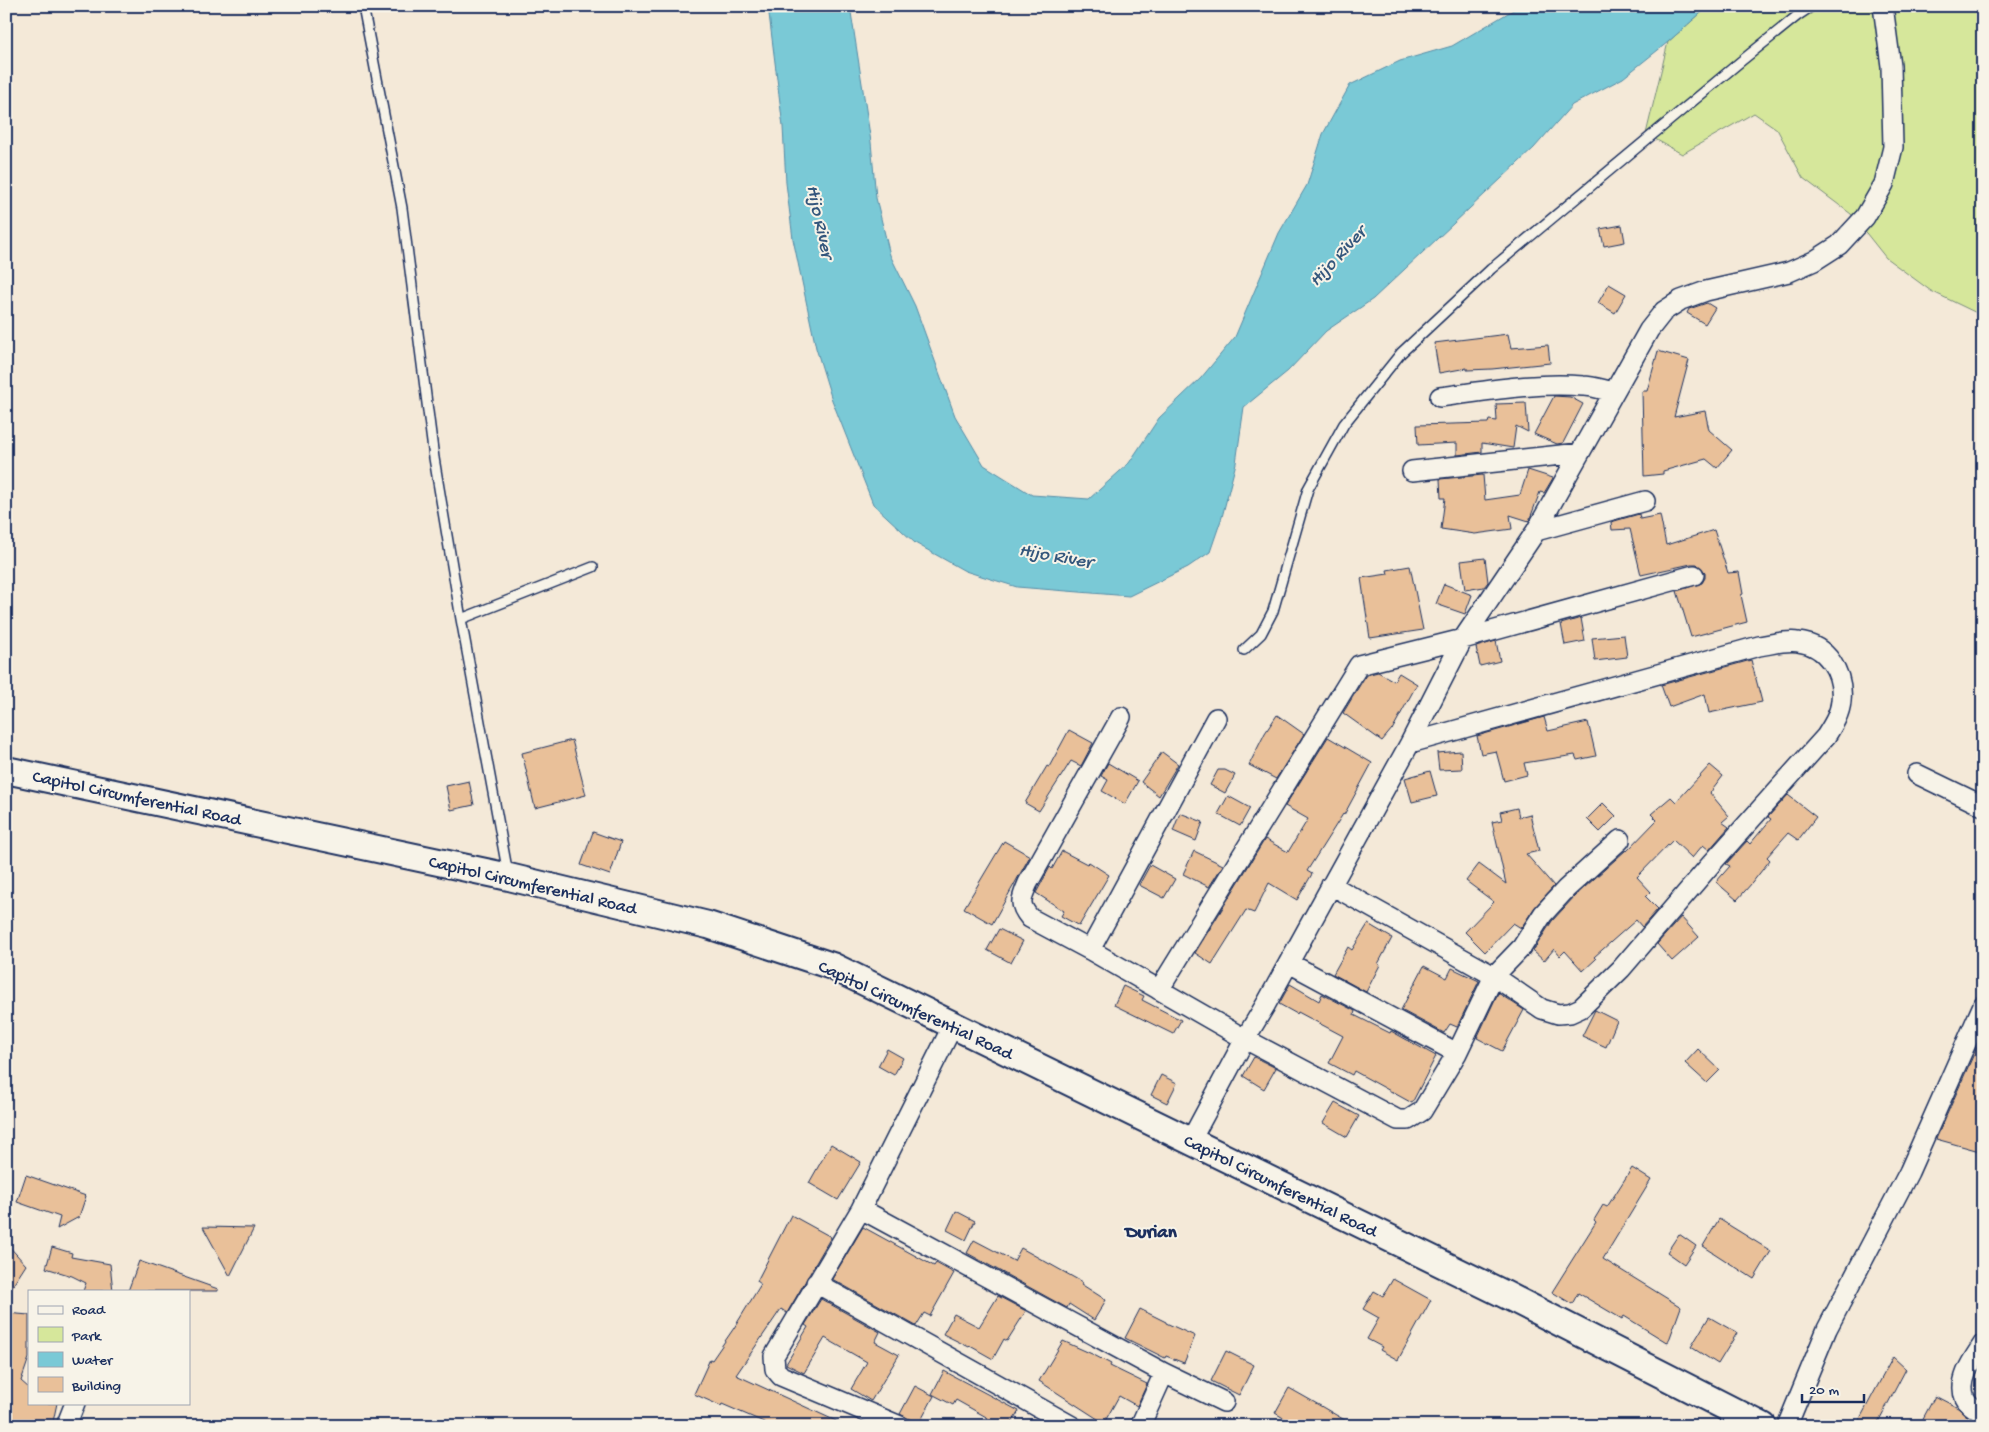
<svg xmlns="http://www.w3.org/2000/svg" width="1989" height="1432" viewBox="0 0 1989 1432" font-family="'Gochi Hand',sans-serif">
<rect width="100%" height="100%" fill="#f4e9d8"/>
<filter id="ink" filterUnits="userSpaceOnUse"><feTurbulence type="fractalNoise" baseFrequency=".02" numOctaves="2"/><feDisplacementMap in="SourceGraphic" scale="10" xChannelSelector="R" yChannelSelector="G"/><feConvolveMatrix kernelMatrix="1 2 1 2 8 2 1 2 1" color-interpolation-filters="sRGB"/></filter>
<g filter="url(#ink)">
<!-- green -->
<path fill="#d6e79b" stroke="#788b7c" d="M1709,6H1983V316L1931,291L1886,258L1851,214L1803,178L1777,129L1754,113L1682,154L1646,134L1668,42Z"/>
<!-- water -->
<path fill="#7ac9d6" stroke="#548ba6" d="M768,6H850L871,142L876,198L890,255L915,306L955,416L984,465L1032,495L1089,499L1129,463L1159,418L1201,378L1235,337L1279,233L1307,185L1323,134L1350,85L1400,61L1452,46L1520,6H1709L1668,42L1623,78L1572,105L1534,148L1373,299L1326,331L1288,371L1244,407L1236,463L1222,517L1210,552L1188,567L1129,596L1017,587L965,571L915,543L873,504L832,400L816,348L793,239L786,183L783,127Z"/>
<!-- building -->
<path fill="#e9c099" stroke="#1b2f5e" d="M1622,225L1625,242L1604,246L1600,229Z
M1609,284L1626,294L1615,313L1598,303Z
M1707,303L1715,308L1705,324L1687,313L1689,309Z
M1508,334L1511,348L1548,345L1550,363L1492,369L1467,370V368L1439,373L1434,343Z
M1658,351L1689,360L1674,417L1705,411L1709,430L1732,450L1717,468L1706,459L1663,471V474L1644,476L1642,391H1647Z
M1554,396L1570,397L1583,404L1563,443L1557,444L1534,434Z
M1526,403L1528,432L1516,426L1513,448L1482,443V452L1457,455V443L1418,445L1417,425L1488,423L1489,420L1497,421L1496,404Z
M1528,470L1553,478L1544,493L1540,492L1529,521L1510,515L1512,529L1475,534L1441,529L1445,498H1441L1440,479L1483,475L1485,500L1520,495Z
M1639,514L1640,519L1660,515L1666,545L1714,530L1728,573L1739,572L1743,594L1741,595L1747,622L1691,637L1677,591L1702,583L1705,578V572L1697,564H1691L1641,575L1630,529L1612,530L1611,522Z
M1485,558L1488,582L1484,587L1465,590L1461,561Z
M1410,566L1423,630L1370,638L1361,578L1388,574L1387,570Z
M1444,584L1472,595L1465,614L1436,604Z
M1581,618L1585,641L1565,645L1561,624Z
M1624,635L1627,657L1595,661L1592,638Z
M1496,641L1500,661L1480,666L1476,647Z
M1751,660L1762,702L1709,713L1705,694L1669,707L1661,685Z
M1378,672L1394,681L1399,673L1417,684L1392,730V729L1382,741L1343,713L1366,675Z
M1277,715L1304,734L1276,779L1249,765L1265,733Z
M1544,717L1548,731L1588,722L1596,756L1577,760L1575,755L1524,763L1527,775L1504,781L1496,751L1481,754L1477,736Z
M1069,730L1093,743L1081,766L1071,761L1039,811L1025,803L1047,766L1049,767Z
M1328,737L1372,763L1344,815L1343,814L1307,871L1312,874L1297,900L1269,883L1254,913L1246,910L1212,964L1195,953L1265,839L1288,852L1308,819L1285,806Z
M572,740L586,795L535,808L522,753Z
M1461,751L1462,769L1439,770L1437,753Z
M1162,752L1178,764L1159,796L1141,782Z
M1108,763L1138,781L1125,804L1102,791L1108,780L1101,776Z
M1710,765L1723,776L1710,793L1729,816L1722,822L1729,827L1709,850L1703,845L1692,858L1673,840L1637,877L1651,892L1646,897L1658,909L1642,927L1636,920L1594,957L1596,959L1583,971L1565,951L1560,956L1554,949L1544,961L1533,951L1552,921L1574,897L1626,850L1627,851L1657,820L1651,814L1671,797L1676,802Z
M1218,770H1225L1235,775L1225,793L1210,785Z
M1430,771L1437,796L1412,802L1405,778Z
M469,781L474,805L451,810L446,786Z
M1788,795L1816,817L1798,840L1788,833L1767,857L1770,860L1752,883L1737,900L1716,882L1730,866L1726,864L1747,841L1750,844L1771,819L1768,817Z
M1228,796L1250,808L1240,826L1218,814Z
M1603,803L1616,816L1600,832L1587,819Z
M1517,808L1519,817L1530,814L1539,851L1526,854L1554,886L1535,907L1521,928L1513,923L1485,952L1465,932L1494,902L1466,881L1479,864L1506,884L1492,822L1502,820L1500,812Z
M1180,813L1203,822L1196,841L1173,831Z
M593,832L621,842L610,875L581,865Z
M1004,841L1030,856L992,924L964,908Z
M1062,851L1087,864L1089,862L1109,875L1079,926L1061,916L1064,911L1036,893L1050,867L1052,869Z
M1194,851L1223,865L1209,887L1183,874Z
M1150,865L1175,879L1164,898L1139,885Z
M1681,917L1699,937L1672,961L1657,944Z
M1368,924L1392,938L1378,964L1380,965L1366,992L1333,974L1348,947L1352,950Z
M999,929L1023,941L1011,963L987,950Z
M1424,966L1447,978L1452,968L1479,981L1457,1027L1450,1024L1444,1033L1401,1010Z
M1290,984L1319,1001L1322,994L1355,1011L1354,1015L1390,1033L1391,1031L1436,1056L1412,1103L1354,1071L1352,1075L1329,1063L1343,1036L1298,1012L1297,1014L1279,1004Z
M1123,986L1144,996L1142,1000L1181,1020L1173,1034L1114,1005Z
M1498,993L1524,1010L1502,1051L1477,1038Z
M1595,1010L1617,1021L1606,1047L1582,1036Z
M1977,1047L1983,1071V1152L1936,1139Z
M887,1049L903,1058L894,1075L878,1066Z
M1698,1049L1720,1070L1707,1083L1685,1063Z
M1254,1057L1276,1068L1264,1089L1243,1076Z
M1161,1075L1177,1083L1167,1103L1151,1095Z
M1335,1103L1359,1116L1347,1137L1323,1123Z
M831,1144L861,1162L838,1200L809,1183Z
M1632,1168L1651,1180L1603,1259L1681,1307L1668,1343L1624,1316L1622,1319L1578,1293L1572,1304L1552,1292L1596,1222L1594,1220L1603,1205L1607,1207Z
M26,1175L86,1196L79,1217L57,1229L60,1217L17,1202Z
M956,1211L975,1221L966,1240L947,1230Z
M791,1215L831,1237L787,1313L781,1309L736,1375L847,1426H773L722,1404L721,1406L694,1394L710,1359L712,1360L734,1328L761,1284L757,1281Z
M1719,1219L1771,1251L1754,1279L1703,1246Z
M203,1227L254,1228L230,1276Z
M863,1227L934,1266L936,1263L954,1273L930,1316L924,1313L916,1326L832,1279Z
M1679,1234L1696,1246L1684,1264L1667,1252Z
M974,1240L1014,1261L1021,1248L1082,1282L1081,1284L1106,1300L1094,1320L1069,1304L1067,1308L967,1253Z
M6,1243L26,1265L6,1296Z
M52,1247L72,1253L71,1257L110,1264L113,1291H83L86,1283L72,1276L46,1268Z
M139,1261L218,1289V1291H128Z
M1393,1279L1431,1300L1398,1360L1380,1350L1382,1347L1367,1339L1379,1318L1363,1309L1374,1291L1383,1296Z
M998,1296L1026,1311L1007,1341L1004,1339L993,1359L970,1346L969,1347L943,1334L954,1314L979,1327Z
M821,1299L880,1332L875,1342L899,1355L871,1401L851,1389L867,1362L825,1338L804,1373L786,1364L808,1327L805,1325Z
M1140,1309L1166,1322V1323L1195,1336L1184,1363L1166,1356L1165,1358L1125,1338Z
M6,1313L29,1315V1358L21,1381L29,1388V1403H57L53,1422L27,1426L6,1419Z
M1709,1317L1737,1333L1718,1364L1691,1347Z
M1063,1341L1092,1354L1111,1364L1110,1366L1147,1384L1137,1406L1119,1396L1104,1423L1039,1381Z
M1226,1351L1254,1365L1239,1395L1211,1381Z
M1893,1357L1906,1369L1876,1426H1856Z
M944,1371L1019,1411L1010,1426H999L987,1419L988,1418L956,1400L953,1405L932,1394Z
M915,1386L934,1396L919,1424L900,1414Z
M1289,1388L1312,1401L1355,1426H1297L1275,1413Z
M1935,1396L1958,1408L1968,1417L1964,1426H1919Z"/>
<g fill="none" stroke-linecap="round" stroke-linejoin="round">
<!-- service casing -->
<g stroke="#1b2f5e" stroke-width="12">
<path id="service" d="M363,6L402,208L434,458L461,619L508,874
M461,619L593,567
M1244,650L1261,634L1273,611L1308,489L1344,424L1401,353L1491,269L1740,62L1797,16L1812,6"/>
</g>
<!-- minor casing -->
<g stroke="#1b2f5e" stroke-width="22">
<path id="minor" d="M1440,397C1487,391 1536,382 1583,386C1593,386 1604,390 1614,392
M1412,471L1580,453
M1536,531L1645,501
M1121,717L1028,883C1021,899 1018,904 1030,918L1090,950L1245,1039L1398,1120H1408L1422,1111L1457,1053L1494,976L1522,947L1543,914L1566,889L1620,840
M1917,774L1983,806
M1331,885L1494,976L1542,1009L1558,1014L1570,1013L1581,1008L1621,969L1712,863L1826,736C1833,725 1840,714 1841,701C1844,673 1827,645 1798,642C1786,640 1772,644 1759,646L1410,743
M1090,950L1216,718
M1289,963L1457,1053
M1159,990L1359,665L1463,639L1694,575
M1191,1140L1245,1039L1266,1004L1410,743L1463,639L1536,531L1649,330L1664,311L1681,300L1706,291L1789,272L1814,261L1839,245L1865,217L1884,184L1893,147L1891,66L1883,6
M861,1209L1164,1373L1224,1402
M816,1283L1072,1426
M1983,1344C1974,1358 1957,1380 1965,1398C1968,1405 1977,1410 1983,1413
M66,1426L75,1403
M900,1426L781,1376L775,1369L774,1356L861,1209L953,1025
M1140,1426L1164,1373
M1787,1426L1827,1329L1909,1172L1983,1005"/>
</g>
<!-- secondary casing -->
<g stroke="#1b2f5e" stroke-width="30">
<path id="secondary" d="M6,770L509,877L708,925L832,966L1504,1294L1763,1426"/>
</g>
<!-- service -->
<use href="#service" stroke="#f7f3e8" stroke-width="9"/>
<!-- minor -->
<use href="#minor" stroke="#f7f3e8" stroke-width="19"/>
<!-- secondary -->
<use href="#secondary" stroke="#f7f3e8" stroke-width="26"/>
</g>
</g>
<g text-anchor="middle" stroke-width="4" stroke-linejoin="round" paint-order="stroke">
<!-- street labels -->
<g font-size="18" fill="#1b2f5e" stroke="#f7f3e8">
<text transform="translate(137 797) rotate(12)" y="6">Capitol Circumferential Road</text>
<text transform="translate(533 884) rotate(13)" y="6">Capitol Circumferential Road</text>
<text transform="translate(916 1009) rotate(25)" y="6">Capitol Circumferential Road</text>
<text transform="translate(1281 1185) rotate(26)" y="6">Capitol Circumferential Road</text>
</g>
<!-- water labels -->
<g font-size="19" font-style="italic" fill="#33567c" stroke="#f7f3e8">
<text transform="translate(822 221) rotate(78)" y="7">Hijo River</text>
<text transform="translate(1336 255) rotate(-47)" y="7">Hijo River</text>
<text transform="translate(1056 554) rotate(10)" y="7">Hijo River</text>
</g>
<!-- neighbourhood labels -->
<g font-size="19" font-weight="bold" fill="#1b2f5e" stroke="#f7f3e8">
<text x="1151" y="1237">Durian</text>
</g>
</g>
<!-- margin -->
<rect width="1989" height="1432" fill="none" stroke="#f7f3e8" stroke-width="25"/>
<rect x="12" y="12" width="1964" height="1407" fill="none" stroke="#1b2f5e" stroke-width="2" filter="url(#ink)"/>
<!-- legend -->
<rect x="28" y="1290" width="162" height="115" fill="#f7f3e8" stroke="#9fa5b1"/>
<rect x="38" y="1306" width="25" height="8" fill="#f7f3e8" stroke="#9fa5b1"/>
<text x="72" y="1314" font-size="15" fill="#1b2f5e">Road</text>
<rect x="38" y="1327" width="25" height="15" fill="#d6e79b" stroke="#9fa5b1"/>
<text x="72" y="1340" font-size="15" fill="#1b2f5e">Park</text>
<rect x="38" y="1352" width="25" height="15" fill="#7ac9d6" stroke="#9fa5b1"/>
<text x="72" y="1364" font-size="15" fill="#1b2f5e">Water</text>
<rect x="38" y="1377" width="25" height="15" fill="#e9c099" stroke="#9fa5b1"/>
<text x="72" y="1390" font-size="15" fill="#1b2f5e">Building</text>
<!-- scale -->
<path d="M1802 1394v8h62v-8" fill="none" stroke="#1b2f5e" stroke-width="2.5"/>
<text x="1809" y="1394" font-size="15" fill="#1b2f5e" stroke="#f7f3e8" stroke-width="4" paint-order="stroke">20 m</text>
</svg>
